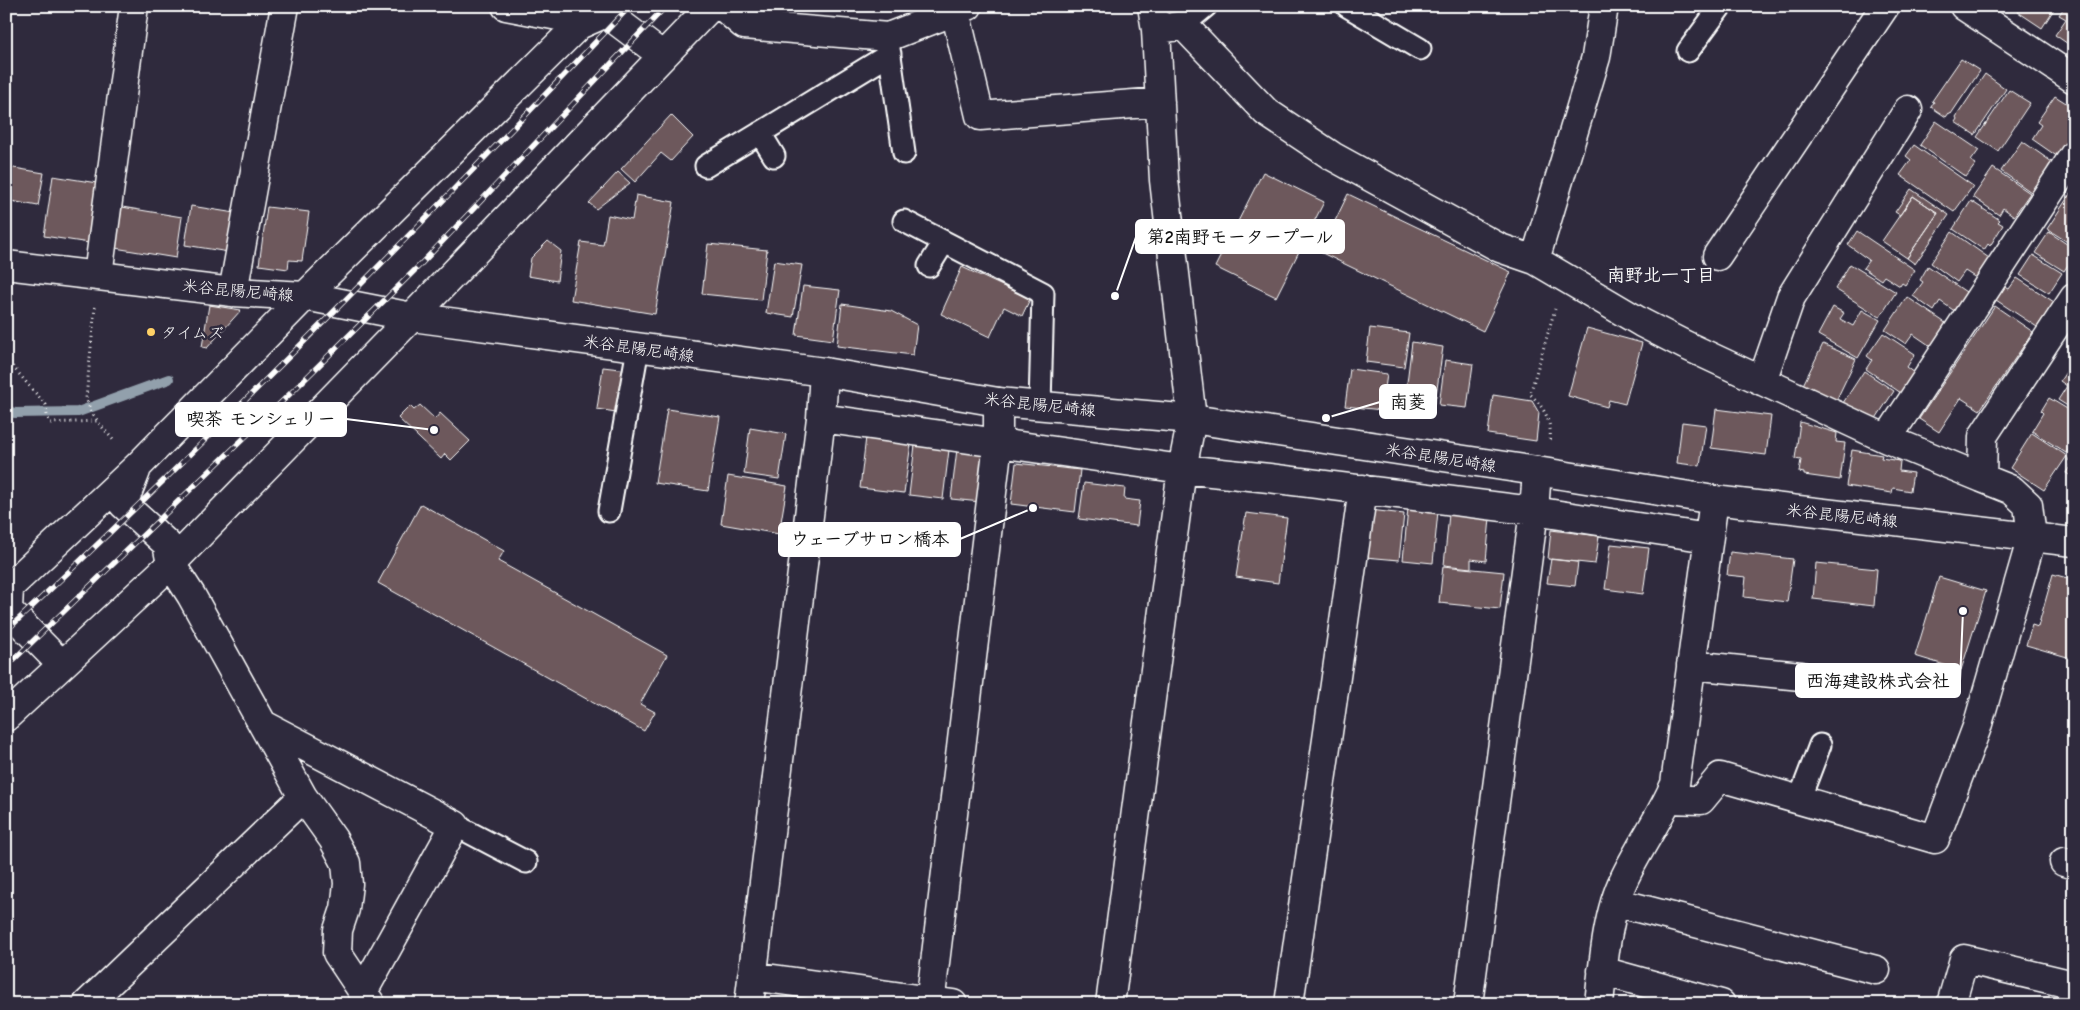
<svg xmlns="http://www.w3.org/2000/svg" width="2080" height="1010" viewBox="0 0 2080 1010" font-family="'Comic Neue','Klee One',sans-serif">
<rect width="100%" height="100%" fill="#2f2a3d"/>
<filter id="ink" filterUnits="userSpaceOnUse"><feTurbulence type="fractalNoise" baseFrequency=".02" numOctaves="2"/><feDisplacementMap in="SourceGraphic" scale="10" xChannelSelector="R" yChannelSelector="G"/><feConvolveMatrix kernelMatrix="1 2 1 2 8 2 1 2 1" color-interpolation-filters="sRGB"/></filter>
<g filter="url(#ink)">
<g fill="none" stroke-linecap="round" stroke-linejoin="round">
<!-- stream -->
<path stroke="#92a0ac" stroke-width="10" d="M6,411L15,413L78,412L169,379"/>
</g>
<!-- building -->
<path fill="#6d585b" stroke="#fff" d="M2022,6H2056L2042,28L2018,12Z
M2065,6H2074V48L2055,35L2066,19L2059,15Z
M1961,59L1980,71L1951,114L1949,113L1946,117L1931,107L1934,102L1932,101Z
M1985,74L2006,89L1975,135L1955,122L1957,119L1956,117Z
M2009,90L2030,103L1998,151L1977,137Z
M2055,96L2074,108V134L2058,157L2032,139L2041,125L2037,122Z
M671,115L693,137L671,161L661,153L635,182L621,169Z
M1936,121L1979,150L1971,161L1976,164L1966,177L1920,145Z
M2022,141L2052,162L2048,167L2050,169L2037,187L2035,185L2031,192L2001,171Z
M1914,145L1973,186L1954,212L1900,175L1911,160L1906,156Z
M8,167L44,173L38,206L6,200Z
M1993,168L2030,193L2014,216L2003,208L1999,215L1973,197Z
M618,172L630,183L596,209L589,203Z
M1263,172L1324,202L1276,297L1215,267Z
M53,176L97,183L89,243L44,236Z
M2074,188V246L2047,229Z
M1911,189L1949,215L1915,264L1907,258L1938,213L1913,196L1900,215L1895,212Z
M1348,194L1511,272L1483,331L1320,252Z
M636,195L674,202L655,314L571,300L581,242L603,245L608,215L632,220Z
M1913,196L1938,213L1907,258L1882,241Z
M1971,201L2000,220L1998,222L2003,225L1990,246L1988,244L1984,250L1953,229Z
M191,206L241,214L235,253L185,245Z
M122,207L182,217L176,258L115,248Z
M267,207L309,212L302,261L289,260L288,269L259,265Z
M1857,231L1915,270L1905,285L1902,283L1900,286L1884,276L1881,280L1863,268L1869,260L1848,245Z
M1952,232L1989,258L1976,278L1965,271L1957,282L1931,263Z
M2049,232L2074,249V256L2064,271L2035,253Z
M548,241L561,251L557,281L528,276L531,258Z
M708,244L767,250L761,300L702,294Z
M2033,255L2062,273L2049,293L2020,275Z
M774,261L802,265L793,317L766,313Z
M1850,264L1896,292L1880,317L1835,289Z
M1928,266L1969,294L1956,312L1940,301L1934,311L1913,296L1923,282L1920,280Z
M962,267L1030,299L1022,316L1004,307L990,337L941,314Z
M2017,278L2054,302L2037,327L1996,300L2005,287L2009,289Z
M803,286L840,290L833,340L796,335Z
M1907,297L1947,324L1932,347L1913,334L1906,344L1885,330Z
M842,304L891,311L917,325L913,355L837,346Z
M209,305L241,310L207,348L202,347Z
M1995,306L2033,332L1980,410L1961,398L1939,432L1919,419Z
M1833,307L1844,313L1840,319L1853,326L1862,310L1880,320L1858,358L1818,335Z
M1370,328L1409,333L1404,367L1366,362Z
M1587,328L1642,343L1625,404L1609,400L1607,407L1568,396Z
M1883,333L1915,354L1907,367L1915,373L1901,393L1866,369L1872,360L1867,356Z
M1412,342L1443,347L1435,403L1405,399Z
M1823,344L1856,359L1833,407L1800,391Z
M1445,360L1473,364L1467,408L1439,405Z
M2072,363L2074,364V410L2058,400L2067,386L2060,381Z
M603,367L628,370L622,413L597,409Z
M1350,369L1387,374L1382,410L1345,406Z
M1864,371L1894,391L1875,420L1841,406Z
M1493,395L1532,401L1539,413L1536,441L1488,434Z
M2049,398L2074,413V441L2066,453L2032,431L2043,413L2041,411Z
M420,405L435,419L440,413L470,441L451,460L445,454L441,459L398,418L410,406L414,410Z
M667,409L720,417L708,491L655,483Z
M1716,409L1771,416L1766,455L1711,448Z
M1682,422L1706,425L1700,466L1677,463Z
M1800,422L1837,433L1836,442L1845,443L1840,480L1804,475V473L1799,472L1801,460L1795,459Z
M750,428L786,434L779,479L744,474Z
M2032,433L2067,456L2044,490L2010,468Z
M866,437L911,443L904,493L860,488Z
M915,445L949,450L943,499L909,495Z
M957,449L987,453L981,502L951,499Z
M1852,450L1882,455L1881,458L1900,461L1899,471L1913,473L1910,491L1893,488L1892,493L1846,486Z
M2074,451V478L2066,473L2072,463L2068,460Z
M1016,463L1080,470L1075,512L1011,504Z
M728,476L787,486L779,534L721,524Z
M1084,483L1125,488L1124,499L1140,501L1137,526L1079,519Z
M421,504L504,551L498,561L667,655L640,704L655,712L644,731L378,583Z
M1408,508L1438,511L1433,563L1403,560Z
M1370,510L1404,514L1399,560L1365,557Z
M1246,513L1287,518L1278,583L1236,577Z
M1449,514L1490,518L1486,561L1471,559V568L1444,565Z
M1551,530L1599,536L1595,564L1548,559Z
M1611,544L1649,548L1643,594L1605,589Z
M1730,552L1793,559L1787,602L1744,597L1746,577L1727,575Z
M1551,559L1578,562L1575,586L1547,583Z
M1816,563L1877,569L1874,606L1813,599Z
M1443,566L1504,572L1500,609L1439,603Z
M2053,574L2074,580V659L2026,645L2032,625L2038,627Z
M1939,577L1986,591L1961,670L1915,656Z"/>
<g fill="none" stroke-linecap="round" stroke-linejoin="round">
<!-- lane casing -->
<g stroke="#fff" stroke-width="25">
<path id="lane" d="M1347,6L1420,49
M1183,25L1206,6
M888,42L904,153
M1688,51L1721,6
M760,133L774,156
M706,166L890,54
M904,221L1043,293L1040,405
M929,266L944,242
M609,511L638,348
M1799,800L1820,745
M455,825L526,862"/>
</g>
<!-- street casing -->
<g stroke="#fff" stroke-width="31">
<path id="street" d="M506,6L558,16L581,24L606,13L663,56
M722,6L744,25L888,37L968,6
M1964,6L2074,79
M955,11L980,116L1160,102
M1156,30L1183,25L1266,112L1332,156L1500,248L1535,260L1642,323L1685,345L1887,439L2074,155
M1717,256L1885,6
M1535,260L1596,57L1604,6
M98,275L134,6
M233,292L285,6
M1762,381L1791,297L1908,110
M821,418L1182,469L1269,478L1534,511L1708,538
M1887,439L1982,478
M136,471L123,504L167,544L171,564L191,595L303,797L333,839L346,863L348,884L345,909L338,930L337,953L371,1004
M6,587L9,588L8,610L62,665
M6,590L137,467L305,296L598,6
M1691,665L1801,676
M6,717L171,564L412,317L711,6
M264,725L455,825L363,992
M1669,799L1701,800L1720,777L1935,839L1977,727L2032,537L2028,505L2012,490L1982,478L1983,436L2074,298
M2064,862L2074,865
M1615,902L1876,970
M1602,971L1721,1004
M752,976L953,1004
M87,1004L303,797
M749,1004L821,418L824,372
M930,1004L998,443V402
M1110,1004L1182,469L1192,419L1164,180L1156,30L1152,6
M1289,1004L1363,489
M1468,1004L1534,511L1537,471
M1599,1004C1603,966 1607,913 1624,879C1639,847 1661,817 1675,784L1714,500
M1951,1004L1964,959L2074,985"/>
</g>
<!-- secondary casing -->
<g stroke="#fff" stroke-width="31">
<path id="secondary" d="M6,265L233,292L305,296L412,317L824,372L998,402L1192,419L1537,471L1714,500L2074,542"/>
</g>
<!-- path -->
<path stroke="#fff" stroke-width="3" stroke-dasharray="1 4" stroke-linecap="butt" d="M95,307L86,398L91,412L97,420
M6,359L46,405L47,416L50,423L97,421L115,442
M1550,440C1552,421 1544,407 1530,394L1555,309"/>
<!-- lane -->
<use href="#lane" stroke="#2f2a3d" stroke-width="21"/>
<!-- street -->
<use href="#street" stroke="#2f2a3d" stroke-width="28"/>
<!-- secondary -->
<use href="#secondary" stroke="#2f2a3d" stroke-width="28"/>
<!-- rail casing -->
<g stroke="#fff" stroke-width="5.5">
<path id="rail" d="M6,631C221,430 427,219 630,6
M6,667L295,389L419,266L666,6"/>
</g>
<!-- rail -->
<use href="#rail" stroke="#2f2a3d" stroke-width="4" stroke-dasharray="11" stroke-linecap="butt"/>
</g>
</g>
<!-- markers -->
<circle fill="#ffd166" stroke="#2f2a3d" stroke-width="2" cx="151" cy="332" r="5"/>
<g text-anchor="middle" stroke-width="5" stroke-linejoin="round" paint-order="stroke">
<!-- street labels -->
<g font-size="16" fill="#fff" stroke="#2f2a3d">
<text transform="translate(238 290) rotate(5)" y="6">米谷昆陽尼崎線</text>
<text transform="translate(639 348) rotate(8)" y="6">米谷昆陽尼崎線</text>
<text transform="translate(1040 404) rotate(6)" y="6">米谷昆陽尼崎線</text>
<text transform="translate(1441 457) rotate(9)" y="6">米谷昆陽尼崎線</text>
<text transform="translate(1842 515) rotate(6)" y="6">米谷昆陽尼崎線</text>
</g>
<!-- poi labels -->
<g font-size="16" fill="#fff" stroke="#2f2a3d" text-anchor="start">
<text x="161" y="338">タイムズ</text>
</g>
<!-- neighbourhood labels -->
<g font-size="18" font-weight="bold" fill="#fff" stroke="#2f2a3d">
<text x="1661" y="281">南野北一丁目</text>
</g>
</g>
<!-- callouts -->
<path fill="none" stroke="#fff" stroke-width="2" d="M1115 296L1136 237M1326 418L1380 402M434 430L346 419M1033 508L960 539M1963 611L1960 681"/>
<g fill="#fff" stroke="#2f2a3d" stroke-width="2">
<circle cx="1115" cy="296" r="5"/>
<circle cx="1326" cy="418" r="5"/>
<circle cx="434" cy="430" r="5"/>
<circle cx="1033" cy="508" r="5"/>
<circle cx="1963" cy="611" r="5"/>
</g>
<g fill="#fff" stroke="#fff" stroke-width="2">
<rect x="1136" y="220" width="208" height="33" rx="5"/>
<rect x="1380" y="385" width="56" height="33" rx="5"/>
<rect x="176" y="403" width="170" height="33" rx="5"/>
<rect x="779" y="523" width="181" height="33" rx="5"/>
<rect x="1796" y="664" width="164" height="33" rx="5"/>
</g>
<g font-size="18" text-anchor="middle" font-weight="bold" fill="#111">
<text x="1240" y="243">第2南野モータープール</text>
<text x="1408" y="408">南菱</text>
<text x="261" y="425">喫茶 モンシェリー</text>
<text x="870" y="545">ウェーブサロン橋本</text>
<text x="1878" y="687">西海建設株式会社</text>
</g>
<!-- margin -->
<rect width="2080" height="1010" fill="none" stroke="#2f2a3d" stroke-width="25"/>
<rect x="12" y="12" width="2055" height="985" fill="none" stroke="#fff" stroke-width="2" filter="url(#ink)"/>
</svg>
